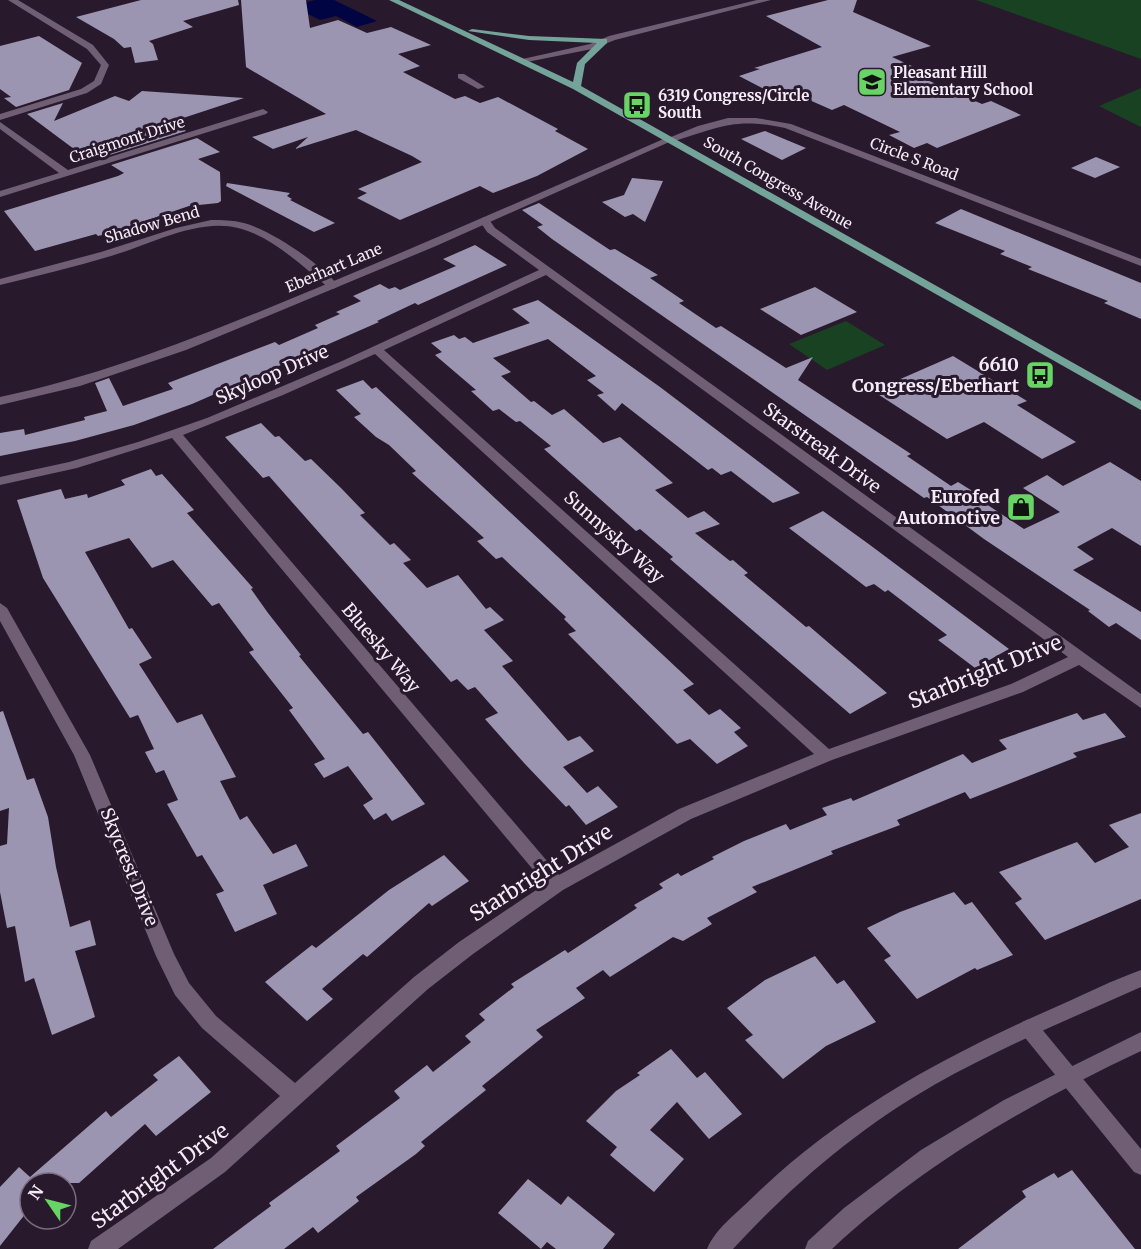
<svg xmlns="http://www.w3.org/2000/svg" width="1141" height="1249" viewBox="0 0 1141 1249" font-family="Merriweather,serif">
<rect width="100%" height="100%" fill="#28192c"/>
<!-- green -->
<path fill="#194223" d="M976,0H1141V59Z
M1141,88V127L1099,106Z
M846,321L885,345L827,370L789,344Z"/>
<!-- water -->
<path fill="#000442" d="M315,0H334L377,21L357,27L336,16L320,20L292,6Z"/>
<!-- building -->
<path fill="#9c95b1" d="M141,0H238L239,5L183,21L193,27L149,41L153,44L158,60L135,63L131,47L124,48L114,39L76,17Z
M241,0H306L310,28L338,20L367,33L391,27L431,45L398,54L420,66L403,72L455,99L465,96L480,103L498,97L558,129L555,131L588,149L537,176L493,193L480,186L400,220L357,198L367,193L358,189L422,162L412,156L356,130L295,149L308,137L273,149L252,137L326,114L246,67Z
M828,0H857L853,12L931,46L892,57L934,76L925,79L982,104L991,101L1021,115L937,148L927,143L914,148L889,135L900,132L844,105L832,110L782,88L770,92L739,76L760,69L754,68L822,47L766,16Z
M39,36L82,63L69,90L16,107L4,98L11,97L0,89V46Z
M142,91L244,98L171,122L186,131L100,158L89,150L78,152L27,114L63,103L54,121L115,96L129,101Z
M765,131L806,148L782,160L741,139Z
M197,138L220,152L198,159L220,172L221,201L218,203L189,206L136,224L138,226L98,236L96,234L35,251L4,211L118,176L124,173L111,165Z
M1096,157L1120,167L1095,178L1071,168Z
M632,178L663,181L645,222L633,214L625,217L602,202L624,195Z
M227,183L290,193L287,196L292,199L290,200L335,223L314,232L226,186Z
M539,203L610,250L615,249L658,275L650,278L684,301L679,303L716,328L721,326L786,368L813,357L798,380L911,454L907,456L951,486L958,482L974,492L971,494L1024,529L1060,512L1023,488L1047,475L1063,486L1110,462L1141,481V546L1112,528L1077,547L1094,559L1073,570L1141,612V640L1116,623L1109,627L1088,611L1090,610L984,539L927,497L924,498L552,239L537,227L543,225L522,210Z
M961,209L1141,283V319L1104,303L1108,301L1028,269L1032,267L1000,254L1005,251L935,223Z
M475,245L507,265L418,305L415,303L377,321L379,322L192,404L134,425L75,441L0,456V433L24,429L25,435L85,420L84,417L107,411L95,383L109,378L123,406L173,389L168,383L275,342L279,345L318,328L315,325L340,314L336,312L361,301L353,296L380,284L389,289L395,287L400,290L456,266L443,259Z
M815,287L857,312L801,335L760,309Z
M538,300L660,387L800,493L773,503L731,471L721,475L712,468L708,470L622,403L615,411L597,395L604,393L587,380L596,376L548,339L493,358L511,372L501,376L531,402L534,401L552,415L564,409L603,443L620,437L673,483L655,490L688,518L704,511L720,524L695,533L730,561L733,560L748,573L744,575L806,627L809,626L816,632L887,693L850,714L670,559L673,557L640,529L636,531L544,449L551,446L520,421L516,422L499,409L493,411L471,391L476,390L435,355L442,352L431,343L454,335L459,339L465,337L473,343L530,323L512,309Z
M953,356L1027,401L1017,405L1076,442L1042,459L984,422L947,439L873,391Z
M363,380L372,389L376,387L694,684L683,690L709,715L720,709L741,728L734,732L748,746L717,764L690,739L677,744L568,634L576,631L564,619L566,617L502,557L496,559L477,541L484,538L412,473L416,471L389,445L376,437L354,417L361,414L336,390Z
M261,423L275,437L279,436L305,461L311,459L341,488L365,513L360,515L390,545L394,543L411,560L403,563L427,588L458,575L486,609L490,607L504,620L484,630L513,661L502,666L568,741L580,736L594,751L563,767L587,793L598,786L618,807L586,825L569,805L566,807L525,764L485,719L498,713L475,687L468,690L457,679L451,682L269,476L263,478L225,437Z
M151,469L156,476L162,474L194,510L187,513L253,588L251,589L268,613L301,655L299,656L363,734L368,732L425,804L392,821L386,813L374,820L363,805L373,799L348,766L324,778L314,764L325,759L289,710L293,708L249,652L254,650L219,603L212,606L173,560L152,568L129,538L85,552L129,629L132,628L152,658L139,664L177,723L202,714L236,777L220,781L240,820L247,816L273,854L296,844L308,866L263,885L277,914L235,932L216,894L224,891L202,855L197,857L167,804L178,800L164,770L156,773L145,752L154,749L138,715L130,718L43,578L17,500L61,489L65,499L87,494L88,498L125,485L121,480Z
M823,511L870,545L1009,649L975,668L938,640L947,635L888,590L885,592L874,584L866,587L789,528Z
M3,711L27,780L34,778L48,817L56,867L70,927L90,920L96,945L75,951L95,1017L52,1035L34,978L25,982L15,926L7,928L0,892V846L7,844L9,808L0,811V712Z
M1077,713L1083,720L1105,713L1126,737L1073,753L1077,757L970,799L965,792L897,820L900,825L831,851L833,854L752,887L757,892L707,918L712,924L683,941L673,937L610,977L603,970L576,988L585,998L536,1030L543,1037L482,1086L486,1090L421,1142L425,1146L416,1154L356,1197L359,1201L318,1233L313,1227L284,1249H213L271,1206L269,1203L340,1151L336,1146L400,1098L394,1091L427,1065L433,1072L471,1042L465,1036L485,1020L479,1014L514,987L511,984L565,950L568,953L637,908L634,905L663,888L659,884L678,873L681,876L714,859L712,857L744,841L786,824L790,830L827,815L822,808L851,798L853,801L963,754L972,763L1007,749L999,740Z
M1141,813V899L1045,940L1015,903L1022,899L999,872L1077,842L1095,863L1129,847L1109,825Z
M444,855L469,881L432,906L429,903L367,957L363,954L322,989L333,999L307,1021L265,982L312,945L316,948L389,890Z
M954,892L965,905L972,902L1013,955L977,970L975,968L917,999L884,960L891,956L867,928L900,912Z
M815,956L837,984L844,980L876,1022L826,1046L783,1079L745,1040L753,1035L727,1008L765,980Z
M671,1049L697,1078L705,1072L742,1114L709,1139L677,1102L650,1130L684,1159L654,1192L610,1155L617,1147L586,1121L616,1091L640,1075L637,1073Z
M179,1056L211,1092L156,1136L145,1124L79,1183H30V1208L0,1246V1187L19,1167L30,1177L106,1111L111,1117L158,1080L153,1075Z
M1072,1170L1135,1249H958L1026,1197L1022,1191L1054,1173L1058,1178Z
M528,1179L561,1205L568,1196L615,1234L603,1249H556L547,1242L541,1249L498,1213Z"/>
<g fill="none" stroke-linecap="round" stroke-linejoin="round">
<!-- street -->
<path fill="#6f5e74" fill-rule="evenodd" d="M8,0H18L93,45L109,65L101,84L87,93L0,120V114L81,89L94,81L101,65L87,49Z
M757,0H771L615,40L592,49L522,63L518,60L590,44L609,36Z
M458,74H464L485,87L478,89L458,78Z
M263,109L268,112L266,114L0,197V191L59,173L0,129V122L68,170Z
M728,118H756L791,124L1141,259V266L785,128C733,117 719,128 671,142L666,139L698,126Z
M484,217L488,218L495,228L1141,694V708L1079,665L1023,692L832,760L691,819L563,890L473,954L428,989L225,1172L118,1249H88L91,1241L211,1158L280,1096L202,1028L175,995L156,956L74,755L0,621V603L7,608L90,755L174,954L189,983L216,1016L295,1083L414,977L459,942L545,884L172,438L77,468L0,485V477L69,462L138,442L207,418L342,361L539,270L487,232L479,220ZM546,275L1068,657L1011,684L829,749L384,350ZM375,354L814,754L679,809L559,875L183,435L283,395Z
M211,220C222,220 233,220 244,223C273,231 319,263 339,286L333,289L329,288C303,267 272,236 238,228C197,218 150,245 111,256C74,267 37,276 0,285V279L101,252L176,228Z
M1029,1019L1036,1022L1141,1149V1175L1134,1172L1022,1034L1019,1028L1022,1022Z"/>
<!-- secondary -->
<path fill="#6f5e74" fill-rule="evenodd" d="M668,137L676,139L436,246L186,350L80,386L0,405V397C110,374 213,331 317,288C435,239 551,188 668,137Z
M1141,970V987C1072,1018 1001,1047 934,1085C859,1128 792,1185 733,1249H707C715,1229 737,1213 752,1198C840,1112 946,1055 1058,1006C1085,994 1113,980 1141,970Z
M1141,1032V1051C1029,1104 923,1164 832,1249H805L808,1241L844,1208L921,1150L1004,1100Z"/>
<!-- primary -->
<path fill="#74a39a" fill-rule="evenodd" d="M389,0H399L573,82L577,63L597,43L529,40L468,31L472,29L529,36L607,39V43L585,64L581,86L1141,401V410L573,89Z"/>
</g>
<!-- icons -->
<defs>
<g id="school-square" transform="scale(1.5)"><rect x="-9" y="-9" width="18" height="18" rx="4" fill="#68d465" stroke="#28192c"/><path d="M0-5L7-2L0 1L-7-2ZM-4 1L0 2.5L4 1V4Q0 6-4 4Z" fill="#111"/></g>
<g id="bus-square" transform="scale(1.5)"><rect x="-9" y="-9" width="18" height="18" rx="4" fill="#68d465" stroke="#28192c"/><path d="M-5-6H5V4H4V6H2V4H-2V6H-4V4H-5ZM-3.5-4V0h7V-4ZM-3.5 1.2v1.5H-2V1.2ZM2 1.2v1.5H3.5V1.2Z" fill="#111"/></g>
<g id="shop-square" transform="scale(1.5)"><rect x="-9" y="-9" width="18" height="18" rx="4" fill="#68d465" stroke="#28192c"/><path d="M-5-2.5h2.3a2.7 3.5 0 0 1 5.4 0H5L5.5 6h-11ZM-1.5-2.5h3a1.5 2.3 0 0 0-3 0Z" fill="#111"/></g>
</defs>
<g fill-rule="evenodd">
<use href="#school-square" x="872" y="82"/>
<use href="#bus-square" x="637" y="105"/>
<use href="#bus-square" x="1040" y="375"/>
<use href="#shop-square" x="1021" y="507"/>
</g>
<g text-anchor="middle" stroke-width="6" stroke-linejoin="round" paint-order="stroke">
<!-- far-poi labels -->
<g font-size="15" font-weight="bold" fill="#f6ecf9" stroke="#28192c" text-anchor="start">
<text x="893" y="78">Pleasant Hill<tspan x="893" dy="17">Elementary School</tspan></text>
<text x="658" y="101">6319 Congress/Circle<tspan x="658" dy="17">South</tspan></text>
</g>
<!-- far-street labels -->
<g font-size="15" fill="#f6ecf9" stroke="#28192c">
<text transform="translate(127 140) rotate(-18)" y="5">Craigmont Drive</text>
<text transform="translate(914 159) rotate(21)" y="5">Circle S Road</text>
<text transform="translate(778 183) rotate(30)" y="5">South Congress Avenue</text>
<text transform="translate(152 225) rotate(-16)" y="5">Shadow Bend</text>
<text transform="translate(334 268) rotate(-23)" y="5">Eberhart Lane</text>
</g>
<!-- poi labels -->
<g font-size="18" font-weight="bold" fill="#f6ecf9" stroke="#28192c" text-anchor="end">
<text x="1019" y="371">6610<tspan x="1019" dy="21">Congress/Eberhart</tspan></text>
<text x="1000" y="503">Eurofed<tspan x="1000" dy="21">Automotive</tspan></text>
</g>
<!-- street labels -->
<g font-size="18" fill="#f6ecf9" stroke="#28192c">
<text transform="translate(272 375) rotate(-24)" y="6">Skyloop Drive</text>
<text transform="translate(822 448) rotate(36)" y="6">Starstreak Drive</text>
<text transform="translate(614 537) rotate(42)" y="6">Sunnysky Way</text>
<text transform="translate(381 648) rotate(50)" y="6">Bluesky Way</text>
<text transform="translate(129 867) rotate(68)" y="6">Skycrest Drive</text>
</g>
<!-- near-street labels -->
<g font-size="21" fill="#f6ecf9" stroke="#28192c">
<text transform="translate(985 672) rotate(-22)" y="7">Starbright Drive</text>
<text transform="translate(541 873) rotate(-32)" y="7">Starbright Drive</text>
<text transform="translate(160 1176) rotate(-36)" y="7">Starbright Drive</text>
</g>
</g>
<!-- north arrow -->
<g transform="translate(48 1201) rotate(305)"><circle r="28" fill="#28192c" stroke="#7a6d7e" stroke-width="1.5"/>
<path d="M0-4.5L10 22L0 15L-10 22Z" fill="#68d465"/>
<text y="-9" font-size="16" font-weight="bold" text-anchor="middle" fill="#f6ecf9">N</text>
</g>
</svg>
